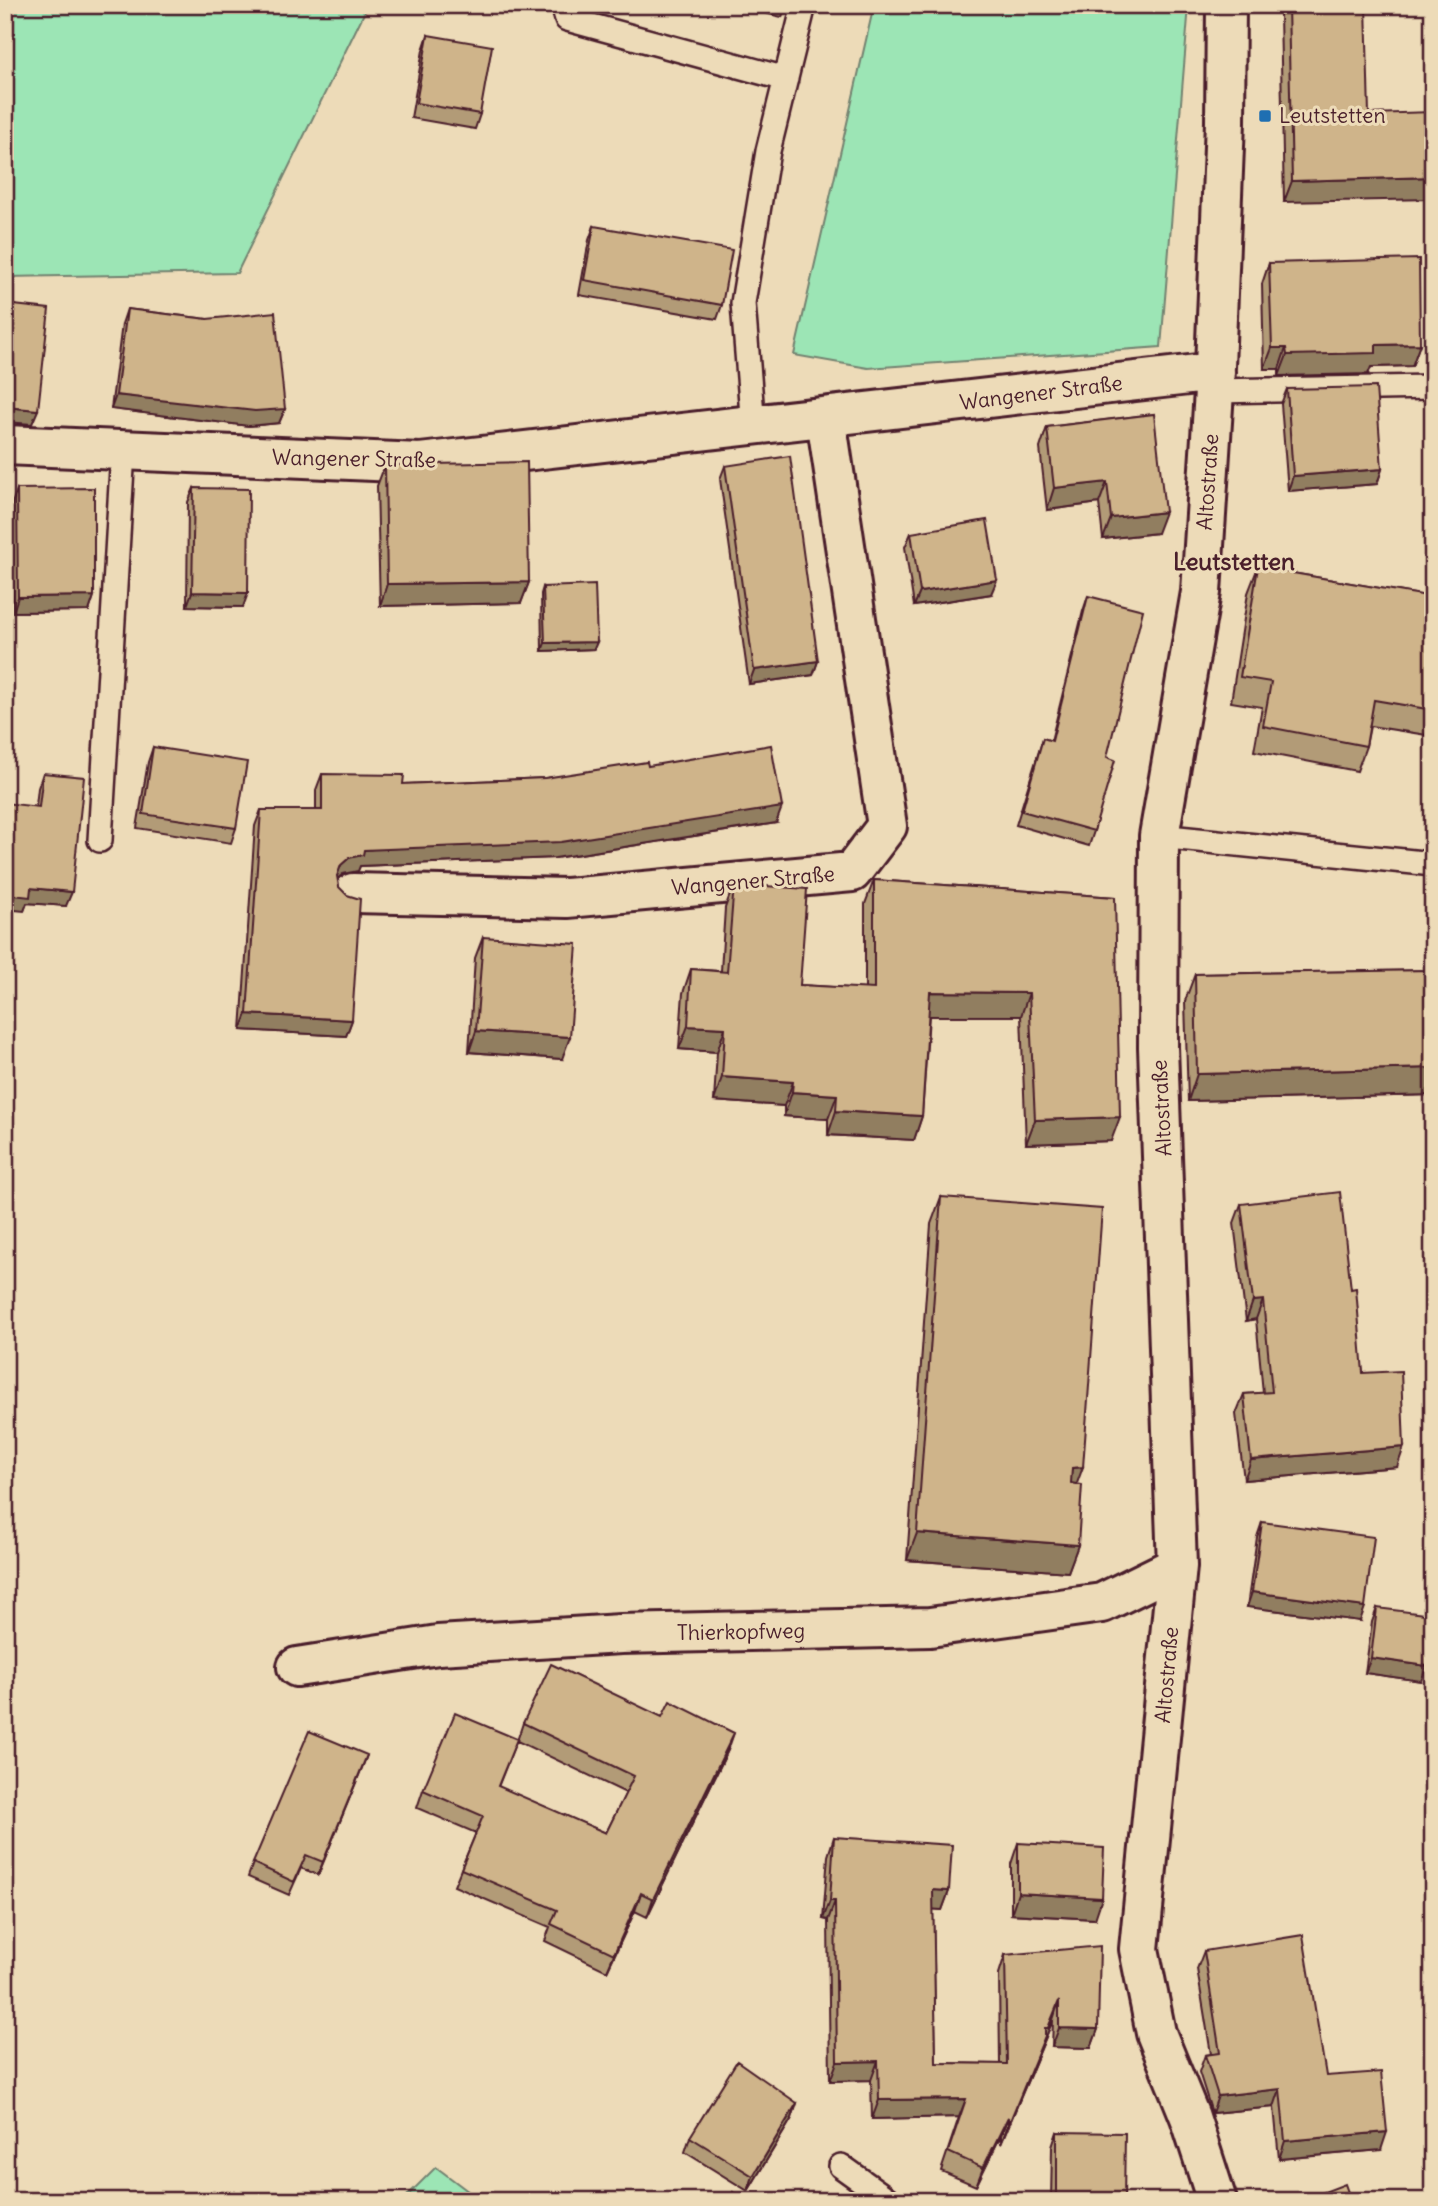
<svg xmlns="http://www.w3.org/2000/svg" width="1438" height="2206" viewBox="0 0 1438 2206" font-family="Delius,sans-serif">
<rect width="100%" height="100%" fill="#eddbb8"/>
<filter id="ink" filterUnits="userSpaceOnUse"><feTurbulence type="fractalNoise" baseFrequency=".0143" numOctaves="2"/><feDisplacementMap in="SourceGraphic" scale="14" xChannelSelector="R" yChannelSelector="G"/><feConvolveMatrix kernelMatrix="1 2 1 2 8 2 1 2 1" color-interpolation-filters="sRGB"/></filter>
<g filter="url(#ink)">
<!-- green -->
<path fill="#9ce5b5" stroke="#738270" stroke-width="2" d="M5,5H368L237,273L5,277Z
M874,5H1189L1161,347L868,368L794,355Z
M436,2167L481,2201H402Z"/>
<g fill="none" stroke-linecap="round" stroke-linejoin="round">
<!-- service casing -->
<g stroke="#4a1f2b" stroke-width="28">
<path id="service" d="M563,5L567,19L786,79
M1214,391L1433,387
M753,427L743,303L768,151L804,5
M1159,836L1433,864
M100,840L123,451
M841,2166L890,2201"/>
</g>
<!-- minor casing -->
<g stroke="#4a1f2b" stroke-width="44">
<path id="minor" d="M5,445L420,463L1215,372
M353,893L567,898L852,872L887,826L826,418
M297,1667L438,1645L621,1634L930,1627L1102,1603L1177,1566
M1217,2201L1190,2117L1156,2033L1139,1949L1177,1566L1158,1047L1159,836L1201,592L1214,391L1225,122L1226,5"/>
</g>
<!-- service -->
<use href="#service" stroke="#eddbb8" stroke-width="23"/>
<!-- minor -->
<use href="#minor" stroke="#eddbb8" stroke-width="38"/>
</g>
<!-- wall -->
<path fill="#b29b77" stroke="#4a1f2b" stroke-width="2" d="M729,5H786L782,17Z
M1283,5H1366L1284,202L1280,14Z
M428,35L480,114L475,129L411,118L423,50Z
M594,226L722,305L717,319L579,295L589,240Z
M1269,263L1420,344L1412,366L1371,367L1368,374L1279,376V369H1264L1262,284Z
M127,309L207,319L285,409L279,423L249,426L111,409L122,324Z
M1287,389L1382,469L1377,484L1288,491L1281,404Z
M1154,414L1157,533L1103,539L1099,503L1047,510L1040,448L1047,427Z
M385,465L529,582L521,603L380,606L377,486Z
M725,466L818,661L813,675L749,684L720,479Z
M194,488L243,607L187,606L188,502Z
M17,489L94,596L89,611L13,612L12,504Z
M911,533L991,594L914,606L905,547Z
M1258,567L1433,597V736L1370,726L1366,746L1357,771L1254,751L1262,707L1231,702L1248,593Z
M543,587L594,649L542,651L541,594Z
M1088,596L1107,757L1094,831L1089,846L1016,825L1043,738L1051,741L1083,611Z
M153,747L236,828L231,843L137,828L148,762Z
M648,766L776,823L555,858L360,866L358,871L343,874L338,879L352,1020L346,1036L241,1030L255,826L261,810H316V790L322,774L403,784L545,778Z
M43,773L66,906L27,903L24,911L38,788Z
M874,880L1115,897L1111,1141L1026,1144L1021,1016H929L922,1116L914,1140L828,1135V1119L784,1116V1106L714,1101L717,1052L679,1049L683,993L691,969L721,971L725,908L734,884L800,985L865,989V904Z
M483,937L562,1059L469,1052L475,958Z
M1433,970V1095L1188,1101L1185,1001L1195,974Z
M941,1197L1077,1484L1078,1545L1068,1572L907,1560L931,1224Z
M1241,1204L1351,1289L1363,1373L1397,1467L1244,1480L1236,1414L1244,1394L1263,1393L1256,1319L1246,1321L1234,1223Z
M1262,1522L1360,1621L1247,1607L1257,1537Z
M1377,1608L1421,1681L1365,1673L1372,1622Z
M523,1723L728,1750L647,1917L635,1911L607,1971L545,1941L550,1927L454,1886L476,1833L417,1808L423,1790L517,1739L498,1787L606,1833L626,1793L517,1741Z
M367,1755L318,1875L301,1868L289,1895L248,1877L253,1863Z
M834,1837L949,1891L942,1910L933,1909L936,2063L1000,2064L999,1974L1005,1955L1098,2029L1091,2048L1052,2047L1053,2020L1001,2144V2135L976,2186L941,2171L959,2117L872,2119L871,2080L830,2081L828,1920L823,1919L828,1856Z
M1018,1843L1095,1919L1011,1914V1864Z
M1204,1951L1326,2076L1381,2150L1279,2159L1274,2107L1212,2113L1199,2072L1205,2055L1211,2054L1197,1969Z
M797,2103L792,2118L748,2191L685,2152L690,2137Z
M1057,2132L1124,2201H1051L1052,2147Z"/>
<!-- shaded-wall -->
<path fill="#917e61" stroke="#4a1f2b" stroke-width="2" d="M1433,177V199L1284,202L1292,181Z
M1420,344L1412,366L1371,367L1368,374L1279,376L1287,355L1376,345Z
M1272,348H1286L1279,369H1264Z
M116,395L285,409L279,423L249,426L111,409Z
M5,407L38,410L32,424L5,422Z
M1382,469L1377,484L1288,491L1293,476Z
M1107,482L1099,503L1047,510L1054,488Z
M1165,512L1157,533L1103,539L1111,518Z
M997,580L991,594L914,606L920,592Z
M529,582L521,603L380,606L387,584Z
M192,592L248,593L243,607L187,606Z
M94,596L89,611L13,612L18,597Z
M597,642L594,649L542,651L545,643Z
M818,661L813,675L749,684L754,670Z
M782,807L776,823L555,858L360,866L358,871L343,874L335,881L341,865L349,858L364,850Z
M31,888L72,892L66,906L27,903L24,911L5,909V894Z
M930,992L1029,993L1021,1016H922Z
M247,1014L352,1020L346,1036L241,1030Z
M688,1026L725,1028L717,1052L679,1049Z
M476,1031L570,1037L562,1059L469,1052Z
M1433,1068V1095L1188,1101L1197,1074Z
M722,1077L793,1082L784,1106L714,1101Z
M792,1092L837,1095L828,1119L784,1116Z
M836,1111L922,1116L914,1140L828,1135Z
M1120,1117L1111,1141L1026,1144L1035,1120Z
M1263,1300L1256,1319L1246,1321L1253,1301Z
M1404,1447L1397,1467L1244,1480L1251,1460Z
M1083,1467L1073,1494L1062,1495L1072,1468Z
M917,1533L1078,1545L1068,1572L907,1560Z
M1252,1592L1365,1607L1360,1621L1247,1607Z
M1371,1658L1427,1666L1421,1681L1365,1673Z
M734,1733L728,1750L647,1917L653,1899Z
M367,1755L362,1768L318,1875L323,1862Z
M933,1890L949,1891L942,1910L926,1909Z
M641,1893L635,1911L607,1971L614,1954Z
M1018,1893L1102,1898L1095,1919L1011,1914Z
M830,1901H835L828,1920L823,1919Z
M1059,2001L1053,2020L1001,2144L1045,2028Z
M1059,2028L1098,2029L1091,2048L1052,2047Z
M878,2061L871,2080L830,2081L837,2062Z
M1280,2089L1274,2107L1212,2113L1218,2096Z
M966,2099L959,2117L872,2119L879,2100Z
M797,2103L792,2118L748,2191L753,2176Z
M1008,2117L1001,2135L976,2186L983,2168Z
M1387,2132L1381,2150L1279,2159L1285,2141Z"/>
<!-- building -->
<path fill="#cfb48a" stroke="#4a1f2b" stroke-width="2" d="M1288,5H1366L1369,114L1433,112V177L1292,181Z
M428,35L492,46L480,114L416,103Z
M594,226L732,250L722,305L584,280Z
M1419,259L1420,344L1376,345V353L1287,355L1286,348H1272L1269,263Z
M5,304L49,309L38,410L5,407Z
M127,309L207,319L275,312L285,409L255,411L116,395Z
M1376,387L1382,469L1293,476L1287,389Z
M1154,414L1165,512L1111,518L1107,482L1054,488L1047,427Z
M790,456L818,661L754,670L725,466Z
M527,462L529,582L387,584L385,465Z
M94,488V596L18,597L17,489Z
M194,488L249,489L248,593L192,592Z
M987,520L997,580L920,592L911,533Z
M1258,567L1433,597V710L1374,700L1366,746L1263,726L1271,682L1240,677Z
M595,585L597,642L545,643L543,587Z
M1088,596L1143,610L1107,757L1115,760L1094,831L1022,811L1043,738L1052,741Z
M771,745L782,807L561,842L364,850L363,855L349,858L341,865L337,876L339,887L347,895L360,899L352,1020L247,1014L261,810H322V774L404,775L403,784L545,778L647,762L648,766Z
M153,747L247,762L236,828L143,814Z
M43,773L84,777L72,892L31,888L30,897L5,894V803L39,807Z
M874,880L1115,897L1120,1117L1035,1120L1029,993L930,992L922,1116L836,1111L837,1095L792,1092L793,1082L722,1077L725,1028L688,1026L691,969L727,972L734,884L807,889L800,985L874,989Z
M483,937L577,944L570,1037L476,1031Z
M1433,970V1068L1197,1074L1195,974Z
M1340,1192L1351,1289L1356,1288L1363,1373L1401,1371L1404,1447L1251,1460L1244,1394L1272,1392L1263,1300L1253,1301L1241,1204Z
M941,1197L1102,1209L1083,1467L1072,1468L1071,1483L1082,1485L1078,1545L917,1533Z
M1262,1522L1374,1537L1365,1607L1252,1592Z
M1377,1608L1433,1615L1427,1666L1371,1658Z
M551,1664L662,1717L670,1701L734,1733L653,1899L641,1893L614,1954L551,1924L557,1910L461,1869L483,1816L423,1790L455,1713L517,1739L498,1786L606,1833L634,1776L523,1723Z
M309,1731L367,1755L323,1862L306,1855L294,1882L253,1863Z
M834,1837L952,1845L949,1891L933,1890L936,2063L1007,2064L1005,1955L1100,1946L1098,2029L1059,2028V2001L1048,2028H1045V2036L1008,2126V2117L983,2168L948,2152L966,2099L879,2100L878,2061L837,2062L835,1901H830Z
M1018,1843L1104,1848L1102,1898L1018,1893Z
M1303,1935L1326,2076L1381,2072L1387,2132L1285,2141L1280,2089L1218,2096L1205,2055L1220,2053L1204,1951Z
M737,2061L797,2103L753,2176L690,2137Z
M1057,2132L1125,2133L1124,2201H1057Z
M1345,2184L1351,2201H1301Z
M733,2192L746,2201H727Z"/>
</g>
<!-- markers -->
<rect fill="#1f6fb2" stroke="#eddbb8" stroke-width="2.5" x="1258" y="109" width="14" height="14" rx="3.5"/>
<g text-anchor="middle" stroke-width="6" stroke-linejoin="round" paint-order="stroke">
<!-- poi labels -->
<g font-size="21" fill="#4a1f2b" stroke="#eddbb8" text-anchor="start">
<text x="1279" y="123">Leutstetten</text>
</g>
<!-- street labels -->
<g font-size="21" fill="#4a1f2b" stroke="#eddbb8">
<text transform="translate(1041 393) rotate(-7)" y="7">Wangener Straße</text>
<text transform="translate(354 459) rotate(1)" y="7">Wangener Straße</text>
<text transform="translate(1208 482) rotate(-86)" y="7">Altostraße</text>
<text transform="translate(753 881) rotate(-5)" y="7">Wangener Straße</text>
<text transform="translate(1162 1108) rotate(-93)" y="7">Altostraße</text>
<text transform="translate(741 1632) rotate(-1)" y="7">Thierkopfweg</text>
<text transform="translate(1167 1675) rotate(-85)" y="7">Altostraße</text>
</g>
<!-- quarter labels -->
<g font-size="24" font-weight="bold" fill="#4a1f2b" stroke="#eddbb8">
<text x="1234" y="570">Leutstetten</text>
</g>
</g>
<!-- margin -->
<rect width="1438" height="2206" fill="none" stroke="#eddbb8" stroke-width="28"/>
<rect x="14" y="14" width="1410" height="2178" fill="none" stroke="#4a1f2b" stroke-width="2.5" filter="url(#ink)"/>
</svg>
